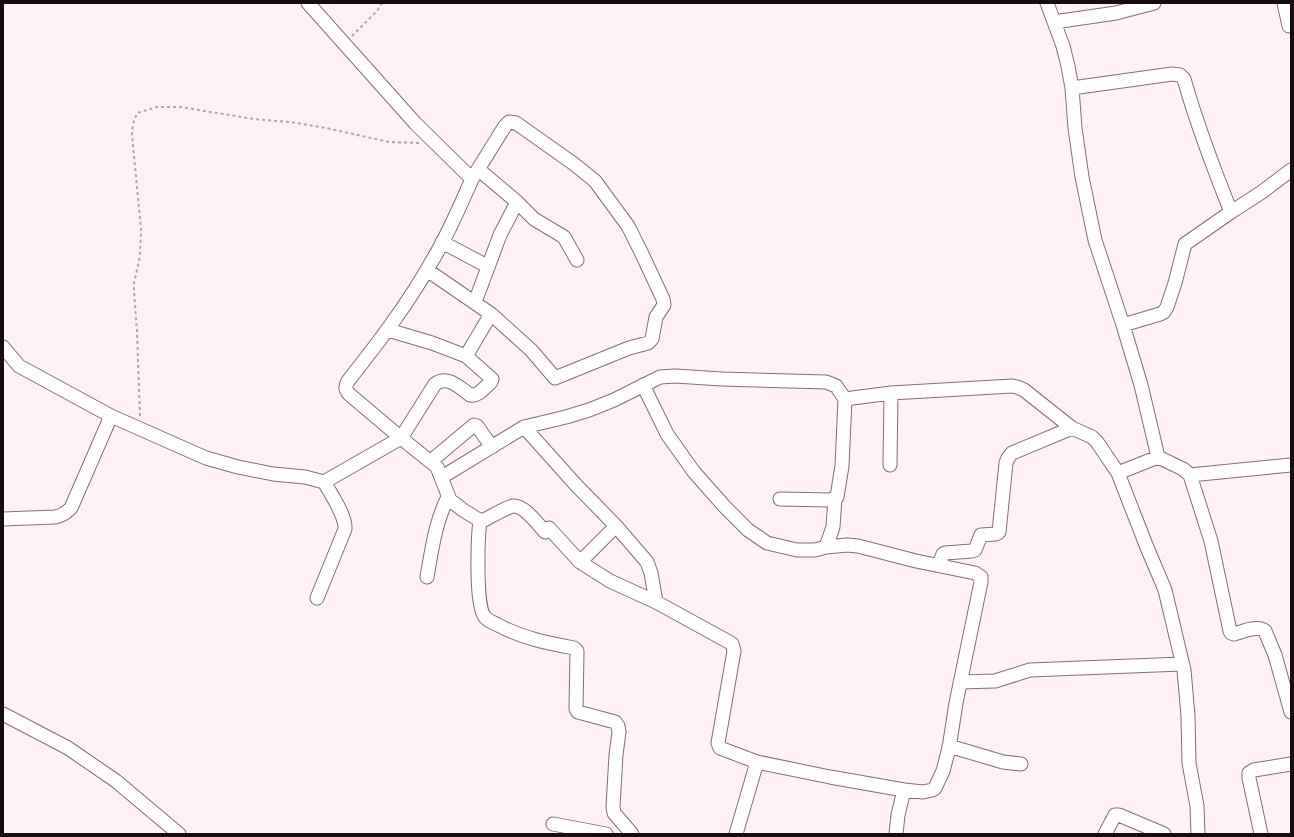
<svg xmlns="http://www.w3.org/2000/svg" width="1294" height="837" viewBox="0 0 1294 837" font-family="'IBM Plex Sans',sans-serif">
<rect width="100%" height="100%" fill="#fef2f5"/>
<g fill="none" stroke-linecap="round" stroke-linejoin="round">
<!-- street casing -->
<g stroke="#856c74" stroke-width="15">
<path id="street" d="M1047,3L1063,46L1068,66L1072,88L1075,128L1082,177L1095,240L1123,325
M1284,3L1289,26
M1054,22L1116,13L1154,3
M1072,88L1172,74L1180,75L1184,79C1197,125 1213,167 1231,212
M472,179L505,126L509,122L516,123L574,164L595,181L628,226L642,254L663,299L664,305L656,317L652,339L648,343L629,348L555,378L531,350L491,314
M517,202L534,219L564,237L577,260
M442,242L487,266
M427,270L491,314L466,356
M475,302L500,235L517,202L478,169
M388,330L432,343L466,356L492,379L491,382C485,387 478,397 470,395C459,387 448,375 435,384L401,438L437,467L450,500L463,510L479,520H484C490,517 507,507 513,506C524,505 538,524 545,532L549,528L580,562L616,526L576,485L524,427L442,477
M3,347L19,366L111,416
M643,385L667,434L694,472L725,507L748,530L767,543L797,550H815L826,547L847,545L858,546L916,561L975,573L981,577V582L956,703L949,748L943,771L935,788L932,790L923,792L904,790L898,815L896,834
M845,399L891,393L1012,386L1017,387L1024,390L1072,428L1092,437L1097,442L1118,473L1146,545L1165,590L1184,670L1188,716L1189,763L1197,806L1198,834
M524,427L566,417L589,410L614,400L660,377L675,376L722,379L826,382L836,386L845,399L842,466L837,497L830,500L780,499
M1158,457L1141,385L1123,325L1160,314L1164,312L1167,307L1175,283L1185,244L1231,212L1262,192L1291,170
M431,461L474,425L477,426L492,447
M890,465L891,393
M1118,473L1158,457L1183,469L1190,475L1211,541L1230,631L1231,633L1234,634C1243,631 1258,625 1265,631L1275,655L1291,712
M1190,475L1291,465
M3,519L55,517C62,516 66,513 71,508L111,416L206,458L238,467L273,474L305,477L324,482L401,438L349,394C345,389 345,387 348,381C378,343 408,304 432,261C448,235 460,206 472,179L415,123L308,3
M480,520C478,536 475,607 485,617C488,621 494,623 498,625C522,638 547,643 574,648L577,651L576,709L578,712L615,722L618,726L619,732L616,755L613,807L614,813L632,834
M616,526L647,562L651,573L656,602L729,642L732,644L734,651L718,743L720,748L757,762L830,777L904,790
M826,547L833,527L835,498
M580,562L610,581L656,602
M939,565L943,554L945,553L972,551L975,550L981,535L996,534L999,532L1006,463L1008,458L1012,453L1072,428
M427,577C432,549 435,523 448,497
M317,598L345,529C346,516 331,494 324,482
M960,682L995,681L1030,670L1182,664
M3,714L68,748L116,781L179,834
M949,746L1003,762L1021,764
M553,824L606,834
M736,834L757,762
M1105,834L1115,815H1119L1164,834
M1261,834L1249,778V773L1254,770L1291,764"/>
</g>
<!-- path -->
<path stroke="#b1a5a9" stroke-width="2" stroke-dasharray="3 3" stroke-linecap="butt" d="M352,36L377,11L382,3
M140,416L137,332L134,291V283L140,256L141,229L132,135L133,124L137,113L157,107H180L254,119L290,122L326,128L389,142L419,143"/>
<!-- street -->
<use href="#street" stroke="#fff" stroke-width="13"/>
</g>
<!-- border -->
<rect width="1294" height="837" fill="none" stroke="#170d11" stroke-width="8"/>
</svg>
